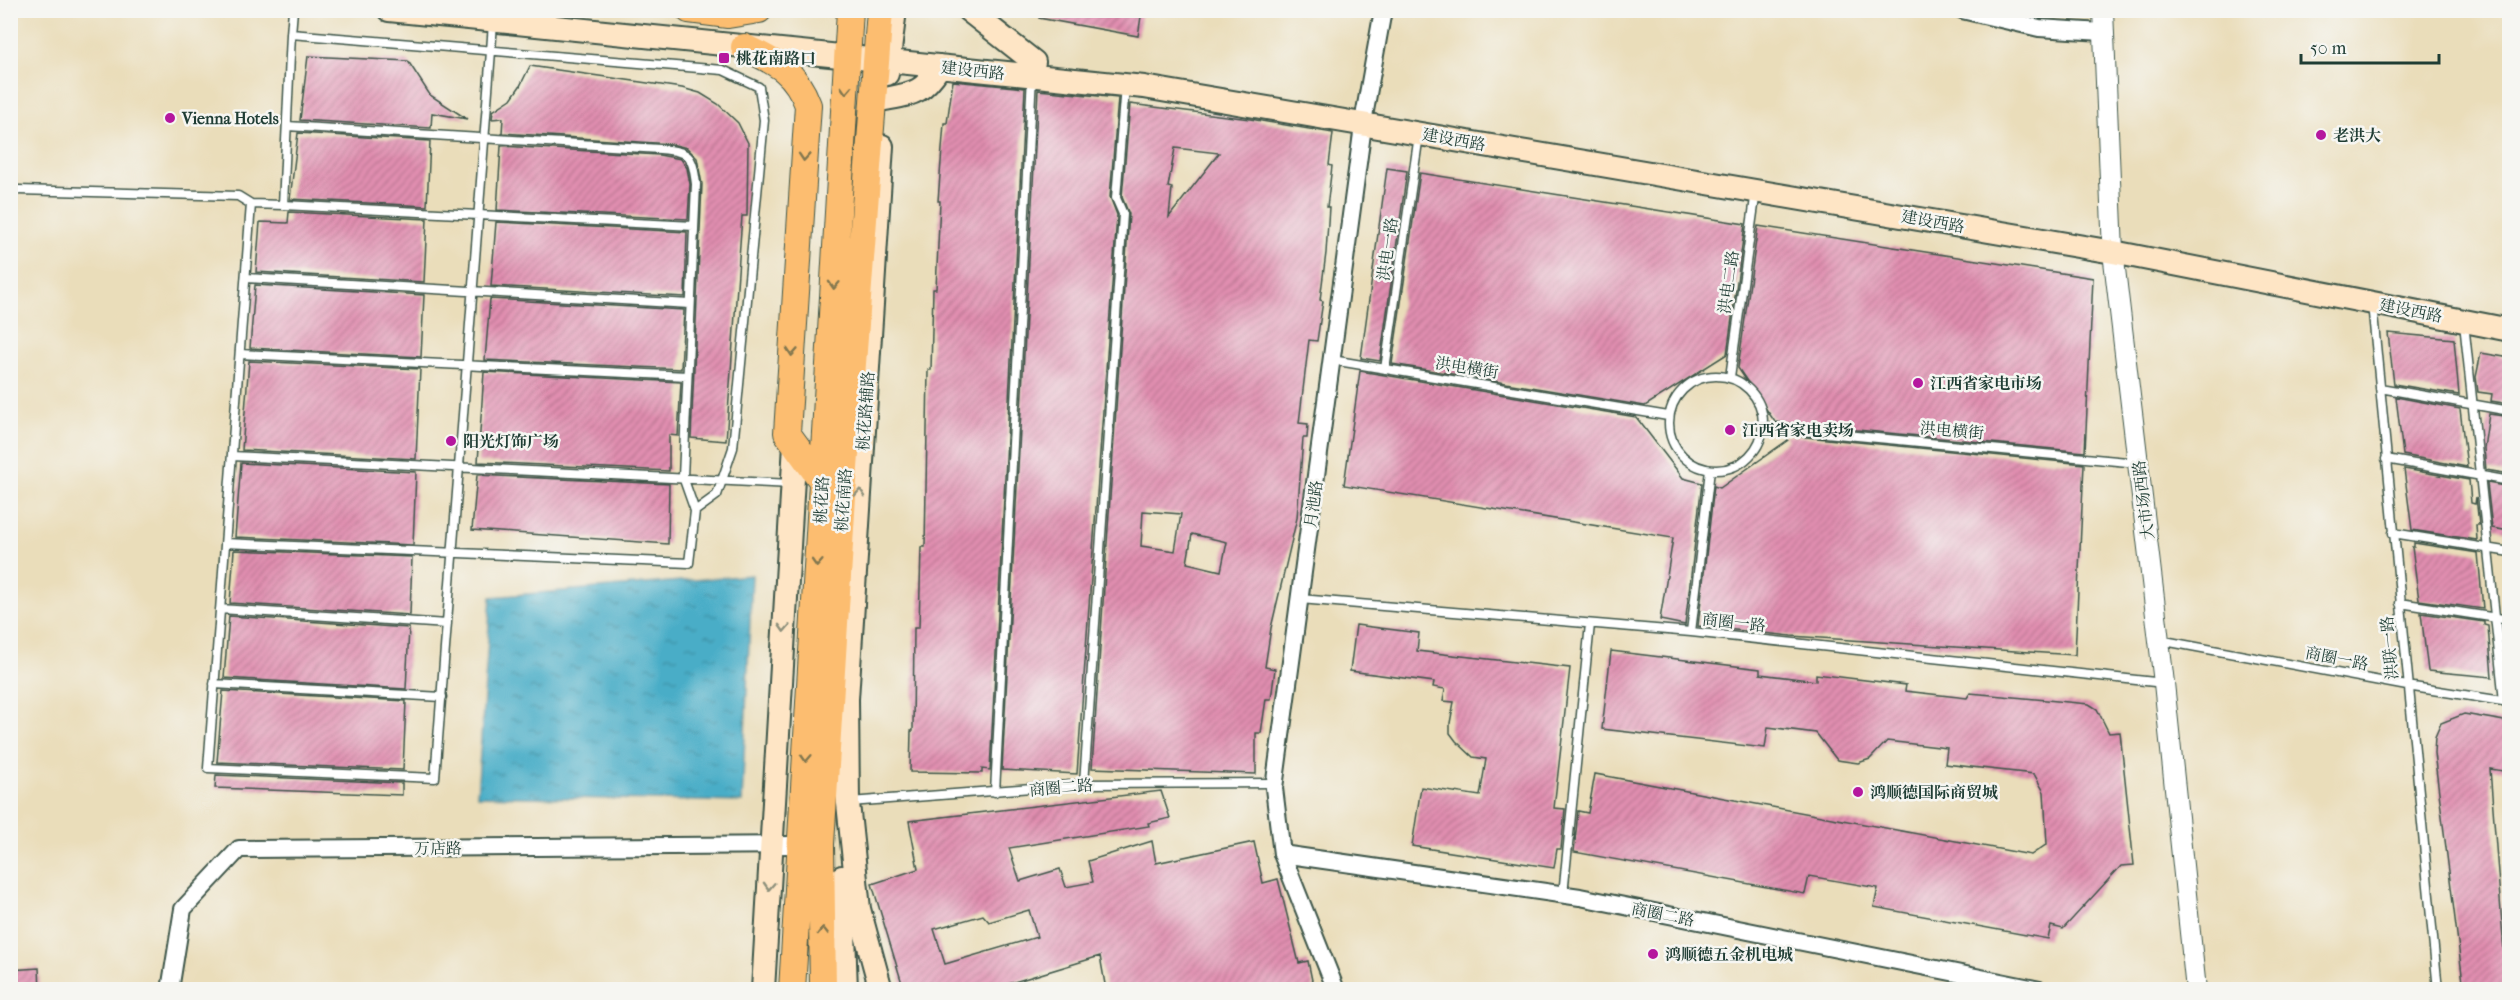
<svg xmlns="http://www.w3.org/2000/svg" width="2520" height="1000" viewBox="0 0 2520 1000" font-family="'IM FELL French Canon','Noto Serif SC',serif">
<defs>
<pattern id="water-ripples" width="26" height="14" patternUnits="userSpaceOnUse" patternTransform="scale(1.5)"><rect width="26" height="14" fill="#48adc7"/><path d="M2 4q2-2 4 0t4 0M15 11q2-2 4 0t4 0" fill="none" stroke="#3b8ea2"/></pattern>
<pattern id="building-hatch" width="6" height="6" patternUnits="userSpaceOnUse" patternTransform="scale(1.5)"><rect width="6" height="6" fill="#e18eb0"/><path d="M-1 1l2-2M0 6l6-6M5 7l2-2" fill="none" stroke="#b67590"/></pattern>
</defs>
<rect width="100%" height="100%" fill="#f6f6f2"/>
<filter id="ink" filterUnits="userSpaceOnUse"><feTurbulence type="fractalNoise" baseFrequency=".0167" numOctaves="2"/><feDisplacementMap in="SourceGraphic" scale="12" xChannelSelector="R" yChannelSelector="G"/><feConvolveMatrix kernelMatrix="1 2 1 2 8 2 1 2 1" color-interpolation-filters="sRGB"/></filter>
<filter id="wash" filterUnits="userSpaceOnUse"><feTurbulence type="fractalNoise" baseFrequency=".008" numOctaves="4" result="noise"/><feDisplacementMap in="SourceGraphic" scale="24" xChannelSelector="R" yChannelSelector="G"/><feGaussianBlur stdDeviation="1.35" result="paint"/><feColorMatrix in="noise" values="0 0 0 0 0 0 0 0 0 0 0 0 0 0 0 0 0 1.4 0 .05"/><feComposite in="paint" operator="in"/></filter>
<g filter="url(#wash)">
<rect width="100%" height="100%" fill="#eaddba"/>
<!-- water -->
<path fill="url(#water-ripples)" stroke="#34757e" stroke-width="1.5" d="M752,575L742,802L477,796L491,597Z"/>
<g id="blocks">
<!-- building -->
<path fill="url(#building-hatch)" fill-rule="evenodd" d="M1039,10H1142L1138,36L1039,18Z
M308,56L408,61L430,95L467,119L432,113L431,128L300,120Z
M530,66L682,88L700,93L718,104L738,123L748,143L747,216H742L726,441L691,438L702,184L697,158L687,148L671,144L502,133L503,118L492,119L493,111L511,99L520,86Z
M953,81L1025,88L990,770L982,769V773L910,772L911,731H913L914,628H919L921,547H925L928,370H931L933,289H936L940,201H938L944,123H947Z
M1038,90L1118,98L1110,197L1117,215L1077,774L1002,770Z
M1130,104L1250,119L1333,133L1329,165L1332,166L1327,207H1329L1326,253L1320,300L1323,301L1317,341L1309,340L1299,423L1308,424L1307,438H1303L1297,518L1271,628L1265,667L1275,669L1271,699H1266L1261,733H1256V774L1092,768L1129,214L1122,197ZM1175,148L1219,153L1169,217L1172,188L1168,187ZM1143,511L1181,514L1175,551L1141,546ZM1192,534L1227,542L1221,571L1187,563Z
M298,133L430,141L427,206L290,199Z
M501,146L659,155L681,159L687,168L690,184L688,219L497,210Z
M1387,168L1407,171L1380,361L1361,358Z
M1420,173L1745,224L1727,354L1645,406L1392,364Z
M289,212L427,219L424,282L256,272L260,222L288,223Z
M496,222L687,232L685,297L491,286Z
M1758,226L2093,278L2085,452L1775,422L1738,368Z
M255,285L424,295L421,357L250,348Z
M490,299L684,310L681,369L485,360Z
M2388,333L2454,339L2459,395L2394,384Z
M2481,353L2510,358V404L2491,401L2492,394L2478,392L2476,377Z
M249,361L420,369L416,459L242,450Z
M1360,371L1636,417L1683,478L1702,483L1685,625L1660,620L1673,538L1344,485Z
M484,372L681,382L678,436L669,435V471L478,462Z
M2396,397L2460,409L2467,467L2403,455Z
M2489,414L2510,417V474L2486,470L2484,448Z
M1785,435L2084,464L2075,655L1791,636L1698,626L1714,486L1720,488L1788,440Z
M241,463L416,472L413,545L235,537Z
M2404,469L2469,480L2471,503L2475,504L2476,497L2479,525H2476L2477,540L2412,530Z
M477,475L669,484L668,544L472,530Z
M2487,483L2510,487V531L2492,528Z
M2414,543L2478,553L2483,609L2419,600L2412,547H2414Z
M234,550L412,557L410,615L230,603Z
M2421,613L2484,622V625L2488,626L2492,677L2428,671Z
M229,616L409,628L406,689L224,678Z
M1356,625L1419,633L1417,651L1570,668L1554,808L1565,809L1561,849H1557L1554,868L1412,846L1421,787L1480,796L1486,759L1473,757L1456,741L1450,733V723L1454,702L1443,701L1445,689L1433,687L1434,682L1350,671Z
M1611,651L1760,669V674L1816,681V674L1906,685L1905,691L1967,698L1970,693L2089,704L2097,709L2109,733L2120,732L2134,865L2121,866L2063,929L2051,926L2048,939L1874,907L1878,888L1809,876L1805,894L1574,852L1578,811L1588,813L1595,774L2031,855L2047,844L2044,792L2034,774L1945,764L1947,748L1887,741L1870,759L1858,763L1837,760L1816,733L1768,727L1765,748L1602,729Z
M223,691L406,701L403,770L217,762Z
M2464,714L2510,722V772L2490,769L2507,990H2464L2434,753L2435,737L2441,723Z
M216,775L402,783V795L215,788Z
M1161,791L1170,818L1148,823L1149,826L1009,848L1020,881L1060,869L1066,887L1093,882L1088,861L1152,841L1156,863L1254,842L1263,883L1278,879L1299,963L1308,961L1314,990H1106L1100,956L988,990H904L872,884L918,869L909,821ZM1029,910L1037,937L945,964L934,929L983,915L989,922Z
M39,968L40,990H10V970Z"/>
</g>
</g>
<g filter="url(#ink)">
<use href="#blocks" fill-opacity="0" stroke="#3d5548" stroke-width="1.5"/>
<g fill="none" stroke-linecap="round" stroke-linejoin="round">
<!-- service casing -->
<g stroke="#3d5548" stroke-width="11">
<path id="service" d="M291,34L293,10
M287,126L660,149C690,152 692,154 696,184L683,477L695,511
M18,190L238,196L251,204
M283,205L694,226
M246,278L690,304
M2372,303L2438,990
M2464,323L2504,701
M240,354L687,376
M1332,360L1668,416
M1385,369L1419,135
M1669 423a47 47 0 1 1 94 0a47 47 0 1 1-94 0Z
M1730,377L1756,191
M2380,388L2510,411
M1763,427L2138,463
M232,456L792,484
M2386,459L2510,481
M2393,533L2510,552
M225,543L689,563L695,511L717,495L733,448L764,120L759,87L723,70L291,34L283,205L251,204C237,392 222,580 208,768L435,778C454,536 473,294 491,51L493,23
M1300,599L1691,632L2164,683
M2400,603L2510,620
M220,609L447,624
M1691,632L1710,470
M2159,640L2407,686L2509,702
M214,684L442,697
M1084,784L1123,214L1116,198L1125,86
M995,792L1032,76
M850,802L1084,784L1275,783
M1563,895L1590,624"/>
</g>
<!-- minor casing -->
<g stroke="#3d5548" stroke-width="20">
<path id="minor" d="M1962,10L2039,28L2102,32
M1282,854L1580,897L2040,990
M170,990L183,909L239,849L801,845
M1336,990L1282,854L1274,788L1365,111L1383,10"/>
</g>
<!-- tertiary casing -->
<g stroke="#3d5548" stroke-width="22">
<path id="tertiary" d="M2103,10L2113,252L2164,683L2196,990"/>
</g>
<!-- secondary casing -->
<g stroke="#3d5548" stroke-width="26">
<path id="secondary" d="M389,10L1144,87L2113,252L2510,330
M968,10L1034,62
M887,74L895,10
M885,99C916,93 922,93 940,66
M842,877L846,990
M763,990L795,444
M881,990L859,909L848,803L847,699L882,146"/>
</g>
<!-- primary casing -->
<g stroke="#3d5548" stroke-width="28">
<path id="primary" d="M689,10L728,15L759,10
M744,47C775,62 795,70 808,105L787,433L822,481
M792,990L850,10
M823,990L821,844L844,481L880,10"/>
</g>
<!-- service -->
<use href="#service" stroke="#fff" stroke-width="8"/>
<!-- minor -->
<use href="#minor" stroke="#fff" stroke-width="16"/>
<!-- tertiary -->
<use href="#tertiary" stroke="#fff" stroke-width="20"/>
<!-- secondary -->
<use href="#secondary" stroke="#fee5c5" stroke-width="22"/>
<!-- primary -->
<use href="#primary" stroke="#fcbd6f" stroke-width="26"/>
</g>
<!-- one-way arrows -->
<defs><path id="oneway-chevron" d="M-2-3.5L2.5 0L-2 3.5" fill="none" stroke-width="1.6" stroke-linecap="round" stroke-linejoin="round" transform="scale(1.5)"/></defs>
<g stroke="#82774f">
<use href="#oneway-chevron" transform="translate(846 90) rotate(93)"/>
<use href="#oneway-chevron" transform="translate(804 157) rotate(94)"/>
<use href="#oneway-chevron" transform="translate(834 285) rotate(93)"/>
<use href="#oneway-chevron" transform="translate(792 352) rotate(94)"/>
<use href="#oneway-chevron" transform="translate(817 563) rotate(93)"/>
<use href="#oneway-chevron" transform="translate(806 758) rotate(93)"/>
<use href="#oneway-chevron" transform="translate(823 931) rotate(-91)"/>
</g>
<g stroke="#8e917c">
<use href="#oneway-chevron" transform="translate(860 493) rotate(-86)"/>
<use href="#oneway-chevron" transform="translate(784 628) rotate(93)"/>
<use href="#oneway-chevron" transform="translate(769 886) rotate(93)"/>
</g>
</g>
<!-- markers -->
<g fill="#b5179e" stroke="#f6f6f2" stroke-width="2">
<rect x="718" y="52" width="12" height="12" rx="3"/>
<circle cx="170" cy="118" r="6"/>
<circle cx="2321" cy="135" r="6"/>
<circle cx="1918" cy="383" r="6"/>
<circle cx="1730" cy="430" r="6"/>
<circle cx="451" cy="441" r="6"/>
<circle cx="1858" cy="792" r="6"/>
<circle cx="1653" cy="954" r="6"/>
</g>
<g text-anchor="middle" stroke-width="5" stroke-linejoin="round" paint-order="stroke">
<!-- poi labels -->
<g font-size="16" font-weight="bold" fill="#1f3d34" stroke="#f6f6f2" text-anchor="start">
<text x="736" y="64">桃花南路口</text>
<text x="182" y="124">Vienna Hotels</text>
<text x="2333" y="141">老洪大</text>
<text x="1930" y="389">江西省家电市场</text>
<text x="1742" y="436">江西省家电卖场</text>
<text x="463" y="447">阳光灯饰广场</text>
<text x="1870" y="798">鸿顺德国际商贸城</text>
<text x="1665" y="960">鸿顺德五金机电城</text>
</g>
<!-- street labels -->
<g font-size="16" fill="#1f3d34" stroke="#f6f6f2">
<text transform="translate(973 70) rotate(6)" y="6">建设西路</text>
<text transform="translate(1454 139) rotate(10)" y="6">建设西路</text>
<text transform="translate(1933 221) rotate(10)" y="6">建设西路</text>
<text transform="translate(1387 249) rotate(-82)" y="6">洪电一路</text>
<text transform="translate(1728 282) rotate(-82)" y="6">洪电二路</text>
<text transform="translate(2411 310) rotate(11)" y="6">建设西路</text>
<text transform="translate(1467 367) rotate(9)" y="6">洪电横街</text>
<text transform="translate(865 411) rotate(-86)" y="6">桃花路辅路</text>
<text transform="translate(1952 430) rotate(5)" y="6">洪电横街</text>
<text transform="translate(821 500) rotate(-87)" y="6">桃花路</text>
<text transform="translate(843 500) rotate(-86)" y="6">桃花南路</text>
<text transform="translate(2143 500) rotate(-97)" y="6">大市场西路</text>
<text transform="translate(1313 504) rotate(-82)" y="6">月池路</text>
<text transform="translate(1734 622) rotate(6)" y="6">商圈一路</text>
<text transform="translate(2389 648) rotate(-95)" y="6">洪联一路</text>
<text transform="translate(2337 658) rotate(11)" y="6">商圈一路</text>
<text transform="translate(1061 787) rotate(-5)" y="6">商圈二路</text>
<text x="438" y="854">万店路</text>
<text transform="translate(1663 914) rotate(11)" y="6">商圈二路</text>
</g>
</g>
<!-- margin -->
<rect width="2520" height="1000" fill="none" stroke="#f6f6f2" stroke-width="36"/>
<!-- scale -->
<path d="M2301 54v9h138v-9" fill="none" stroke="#1f3d34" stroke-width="3"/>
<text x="2310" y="54" font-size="18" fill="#1f3d34" stroke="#f6f6f2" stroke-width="4.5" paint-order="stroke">50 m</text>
</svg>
